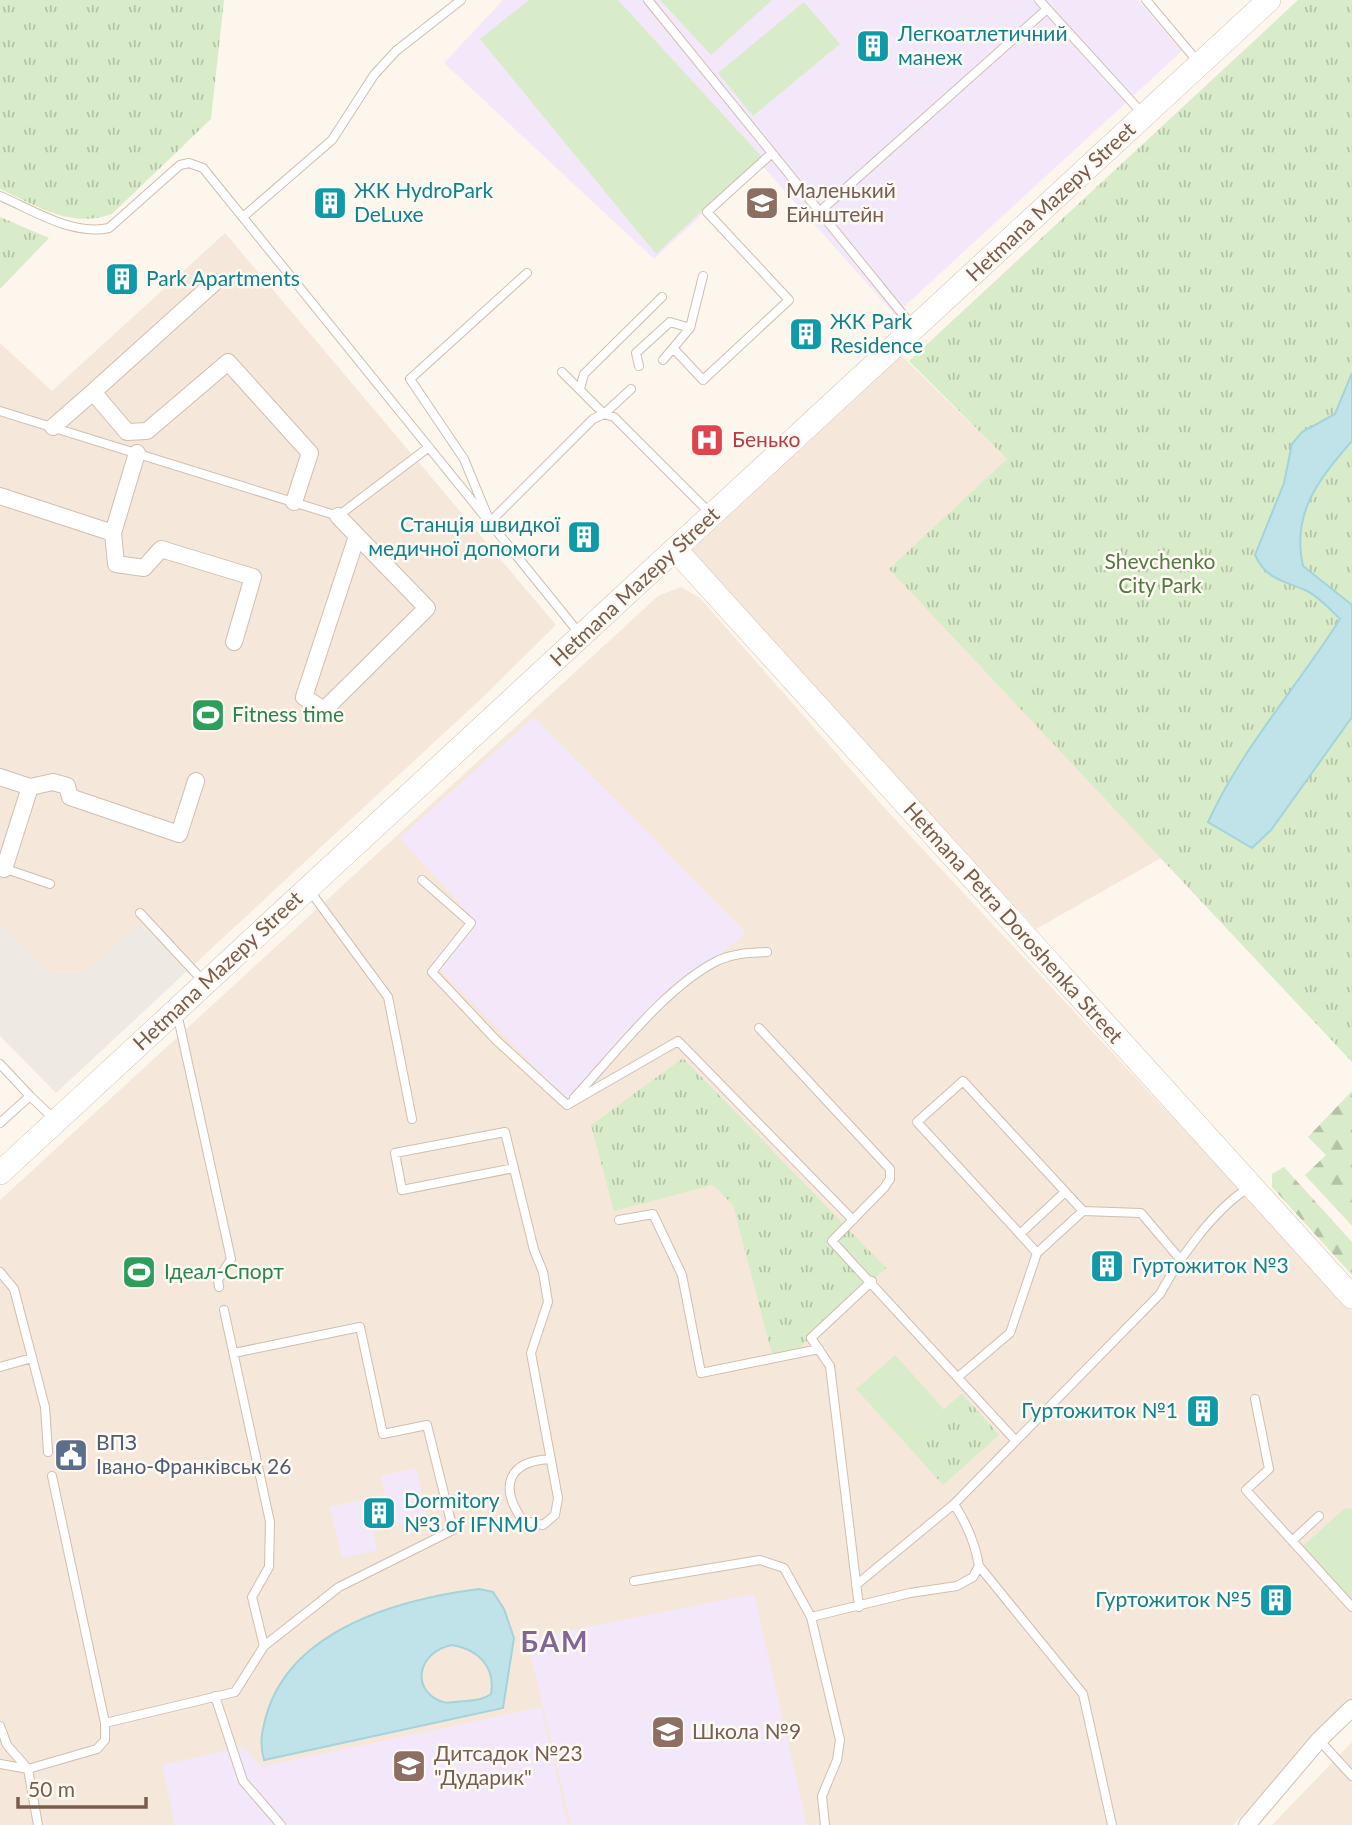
<svg xmlns="http://www.w3.org/2000/svg" width="1352" height="1825" viewBox="0 0 1352 1825" font-family="Lato,sans-serif">
<defs>
<pattern id="forest-firs" width="22" height="20" patternUnits="userSpaceOnUse" patternTransform="scale(1.75)"><rect width="22" height="20" fill="#d8ecc9"/><path d="M5 1l3.5 6h-7zM16 11l3.5 6h-7z" fill="#b4c2a5"/></pattern>
<pattern id="park-tufts" width="24" height="20" patternUnits="userSpaceOnUse" patternTransform="scale(1.75)"><rect width="24" height="20" fill="#d8ecc9"/><path d="M3 7l-1-3M5 7V3M7 7l1-3M15 17l-1-3M17 17v-4M19 17l1-3" fill="none" stroke="#b4c2a5"/></pattern>
</defs>
<rect width="100%" height="100%" fill="#fdf6ec"/>
<!-- residential -->
<path fill="#f5e8da" d="M225,233L556,625L483,697L186,972L140,924L85,972L47,971L0,922V343L52,391Z
M902,356L1007,459L890,569L1161,858L1036,929L691,551Z
M681,587L700,598L889,813L1352,1310V1707L1233,1825H0V1200L658,596Z
M1352,1742V1825H1272Z"/>
<!-- industrial -->
<path fill="#efe9e4" d="M0,922L47,971L85,972L140,923L186,972L56,1093L0,1036Z"/>
<!-- education -->
<path fill="#f3e8fa" d="M503,0H1138L1182,51L895,315L759,162L654,259L444,63Z
M534,717L746,933L651,1009L569,1102L432,961L472,917L400,838Z
M416,1468L428,1519L373,1532L377,1550L342,1558L330,1507L385,1494L381,1476Z
M754,1594L807,1825H571L527,1639Z
M541,1707L568,1825H175L162,1765L243,1747L261,1767Z"/>
<!-- green -->
<path fill="#d8ecc9" d="M529,0H618L761,156L656,254L480,39Z
M660,0H772L711,55Z
M804,2L840,44L753,116L718,73Z
M895,1355L944,1409L906,1444L856,1389Z
M1345,1508L1352,1509V1602L1302,1547Z"/>
<!-- forest -->
<path fill="url(#forest-firs)" d="M1352,1091V1226L1305,1175L1326,1155L1308,1137Z
M1284,1167L1352,1242V1275L1272,1187V1174Z"/>
<!-- park -->
<path fill="url(#park-tufts)" d="M0,0H224L211,119L112,214C70,229 38,206 0,189Z
M1298,0H1352V1062L889,569L1007,459L909,361Z
M0,217L49,238L0,289Z
M683,1058L886,1268L799,1348L772,1354L733,1205L713,1185L614,1211L591,1125Z
M962,1393L999,1435L943,1485L906,1444Z"/>
<!-- water -->
<path fill="#bfe3e8" stroke="#a5d3da" stroke-width="2" fill-rule="evenodd" d="M1352,373V441C1319,479 1291,513 1303,566L1352,605V717L1271,830L1252,848L1208,822C1242,748 1297,687 1340,619C1331,610 1319,597 1307,591C1284,580 1267,581 1255,555L1284,483L1292,444L1302,432L1335,414Z
M479,1589L493,1592L504,1609L514,1638L503,1708L264,1760C259,1743 262,1730 267,1713C293,1628 401,1599 479,1589ZM452,1645C477,1649 496,1666 491,1694C483,1700 475,1700 465,1701C458,1701 450,1704 443,1702C410,1691 417,1652 452,1645Z"/>
<g fill="none" stroke-linecap="round" stroke-linejoin="round">
<!-- lane casing -->
<g stroke="#d1beb0" stroke-width="10">
<path id="lane" d="M648,0L913,327
M1039,0L1143,114
M1146,0L1198,62
M0,196C33,210 72,236 109,228L180,165L189,163L203,168L579,633
M818,213L1047,9
M243,217L332,140L374,75L396,51L461,0
M527,273L410,379L464,459L490,522L593,419L604,414L614,417L710,513
M674,349L703,380L789,300L707,212L771,154
M663,360L690,328L703,276
M639,366L636,353L670,322L690,328
M562,372L604,414L631,389
M580,389L584,374L662,297
M0,411L338,516L429,447
M3,868L50,884
M422,880L471,923L432,972L496,1040L567,1105
M310,891L388,997L412,1119
M140,913L205,983
M177,1013L231,1259L218,1280L219,1287
M759,1028L890,1169V1179L884,1188L832,1241L1016,1441
M0,1064L30,1096
M574,1098C614,1055 667,985 719,960C735,953 751,953 767,952
M567,1105L678,1041L853,1220
M0,1123L30,1096L54,1119
M514,1168L402,1190L395,1153L505,1132L534,1250L543,1272L548,1302L531,1353L558,1498L555,1515L543,1525L523,1521C499,1487 507,1461 551,1459
M1065,1192L1020,1234L917,1122L963,1081L1083,1211L1141,1213L1180,1259
M619,1220L653,1214L682,1275L701,1373L819,1349
M1020,1234L1037,1253
M0,1272L14,1289L45,1407L48,1452
M224,1310L270,1522L269,1567L252,1597L264,1646
M0,1367L32,1358
M958,1377L1010,1333L1037,1253L1083,1211
M1255,1399L1269,1469L1246,1490L1352,1607
M1292,1541L1319,1516
M979,1566L1083,1694L1112,1825
M634,1581L760,1560L784,1568L811,1617L840,1740L837,1760L822,1796L825,1825
M856,1585L954,1504L1160,1294C1180,1257 1213,1211 1248,1188
M859,1607L830,1366L811,1338L872,1281
M811,1617L910,1593L957,1586L973,1577L979,1566C975,1542 967,1524 954,1504
M215,1696L243,1781L281,1825
M105,1723L235,1692L264,1646L339,1587L453,1530L427,1425L383,1434L360,1327L234,1353
M0,1726L7,1745L28,1769
M1319,1740L1352,1776
M0,1764L28,1769
M38,1825L28,1769L97,1749L105,1740V1723L52,1476"/>
</g>
<!-- street casing -->
<g stroke="#d1beb0" stroke-width="18">
<path id="street" d="M93,392L215,282
M53,427L93,392L127,432L147,431L228,362L310,453L294,502
M0,496L113,533L137,453
M338,516L363,542L427,608L324,710L304,697L357,536
M113,533L116,564L144,568L161,549L253,577L234,642
M0,777L30,787L4,869
M30,787L53,782L67,786L70,797L179,834L196,781
M1247,1825L1319,1740L1352,1708"/>
</g>
<!-- secondary casing -->
<g stroke="#d6c0b0" stroke-width="24">
<path id="secondary" d="M675,549L1352,1297
M0,1173L1269,0"/>
</g>
<!-- lane -->
<use href="#lane" stroke="#fff" stroke-width="8"/>
<!-- street -->
<use href="#street" stroke="#fff" stroke-width="16"/>
<!-- secondary -->
<use href="#secondary" stroke="#fff" stroke-width="23"/>
</g>
<!-- icons -->
<defs>
<g id="building-square" transform="scale(1.75)"><rect x="-9" y="-9" width="18" height="18" rx="4" fill="#0f9aa8" stroke="#fffaf3"/><path d="M-4-6H4V6H1V3H-1V6H-4ZM-2.5-4.3h1.7v1.8h-1.7ZM.8-4.3h1.7v1.8H.8ZM-2.5-1h1.7V.8h-1.7ZM.8-1h1.7V.8H.8Z" fill="#fff"/></g>
<g id="school-square" transform="scale(1.75)"><rect x="-9" y="-9" width="18" height="18" rx="4" fill="#8d6e63" stroke="#fffaf3"/><path d="M0-5L7-2L0 1L-7-2ZM-4 1L0 2.5L4 1V4Q0 6-4 4Z" fill="#fff"/></g>
<g id="hospital-square" transform="scale(1.75)"><rect x="-9" y="-9" width="18" height="18" rx="4" fill="#e0444e" stroke="#fffaf3"/><path d="M-5-5h3v3.5h4V-5h3V5h-3V1.5h-4V5h-3Z" fill="#fff"/></g>
<g id="stadium-square" transform="scale(1.75)"><rect x="-9" y="-9" width="18" height="18" rx="4" fill="#2e9e5b" stroke="#fffaf3"/><path d="M0-5a6.5 5 0 1 0 0 10a6.5 5 0 1 0 0-10ZM-3.5-1.8h7v3.6h-7Z" fill="#fff"/></g>
<g id="civic-square" transform="scale(1.75)"><rect x="-9" y="-9" width="18" height="18" rx="4" fill="#5c6f8a" stroke="#fffaf3"/><path d="M-.6-6.5H3V-4.5H.6V-3L4-1V1h2V6H-6V1h2V-1L-.6-3ZM-1.2 2.5V6h2.4V2.5Z" fill="#fff"/></g>
</defs>
<g fill-rule="evenodd">
<use href="#building-square" x="873" y="46"/>
<use href="#building-square" x="330" y="203"/>
<use href="#school-square" x="762" y="203"/>
<use href="#building-square" x="122" y="279"/>
<use href="#building-square" x="806" y="334"/>
<use href="#hospital-square" x="707" y="440"/>
<use href="#building-square" x="584" y="537"/>
<use href="#stadium-square" x="208" y="715"/>
<use href="#building-square" x="1107" y="1266"/>
<use href="#stadium-square" x="139" y="1272"/>
<use href="#building-square" x="1203" y="1411"/>
<use href="#civic-square" x="71" y="1455"/>
<use href="#building-square" x="379" y="1513"/>
<use href="#building-square" x="1276" y="1600"/>
<use href="#school-square" x="668" y="1732"/>
<use href="#school-square" x="409" y="1766"/>
</g>
<g text-anchor="middle" stroke-width="5" stroke-linejoin="round" paint-order="stroke">
<!-- culture labels -->
<g font-size="21" fill="#0d838f" stroke="#fffaf3" text-anchor="start">
<text x="898" y="41">Легкоатлетичний<tspan x="898" dy="24">манеж</tspan></text>
<text x="354" y="198">ЖК HydroPark<tspan x="354" dy="24">DeLuxe</tspan></text>
<text x="146" y="286">Park Apartments</text>
<text x="830" y="329">ЖК Park<tspan x="830" dy="24">Residence</tspan></text>
<text x="560" y="532" text-anchor="end">Станція швидкої<tspan x="560" dy="24">медичної допомоги</tspan></text>
<text x="1132" y="1273">Гуртожиток №3</text>
<text x="1178" y="1418" text-anchor="end">Гуртожиток №1</text>
<text x="404" y="1508">Dormitory<tspan x="404" dy="24">№3 of IFNMU</tspan></text>
<text x="1252" y="1607" text-anchor="end">Гуртожиток №5</text>
</g>
<!-- education labels -->
<g font-size="21" fill="#785e54" stroke="#fffaf3" text-anchor="start">
<text x="786" y="198">Маленький<tspan x="786" dy="24">Ейнштейн</tspan></text>
<text x="692" y="1739">Школа №9</text>
<text x="434" y="1761">Дитсадок №23<tspan x="434" dy="24">"Дударик"</tspan></text>
</g>
<!-- street labels -->
<g font-size="21" fill="#7a5c4d" stroke="#fffaf3">
<text transform="translate(1051 202) rotate(-43)" y="7">Hetmana Mazepy Street</text>
<text transform="translate(635 587) rotate(-43)" y="7">Hetmana Mazepy Street</text>
<text transform="translate(1013 923) rotate(48)" y="7">Hetmana Petra Doroshenka Street</text>
<text transform="translate(218 971) rotate(-43)" y="7">Hetmana Mazepy Street</text>
</g>
<!-- health labels -->
<g font-size="21" fill="#be3a42" stroke="#fffaf3" text-anchor="start">
<text x="732" y="447">Бенько</text>
</g>
<!-- park labels -->
<g font-size="21" fill="#537a41" stroke="#fffaf3">
<text x="1160" y="569">Shevchenko<tspan x="1160" dy="24">City Park</tspan></text>
</g>
<!-- leisure labels -->
<g font-size="21" fill="#27864d" stroke="#fffaf3" text-anchor="start">
<text x="232" y="722">Fitness time</text>
<text x="164" y="1279">Ідеал-Спорт</text>
</g>
<!-- service labels -->
<g font-size="21" fill="#4e5e75" stroke="#fffaf3" text-anchor="start">
<text x="96" y="1450">ВПЗ<tspan x="96" dy="24">Івано-Франківськ 26</tspan></text>
</g>
<!-- district labels -->
<g font-size="28" font-weight="bold" letter-spacing="2" fill="#846695" stroke="#fffaf3">
<text x="555" y="1652">БАМ</text>
</g>
</g>
<!-- scale -->
<path d="M18 1797v10h128v-10" fill="none" stroke="#7a5c4d" stroke-width="3.5"/>
<text x="28" y="1797" font-size="21" fill="#7a5c4d" stroke="#fffaf3" stroke-width="5" paint-order="stroke">50 m</text>
</svg>
